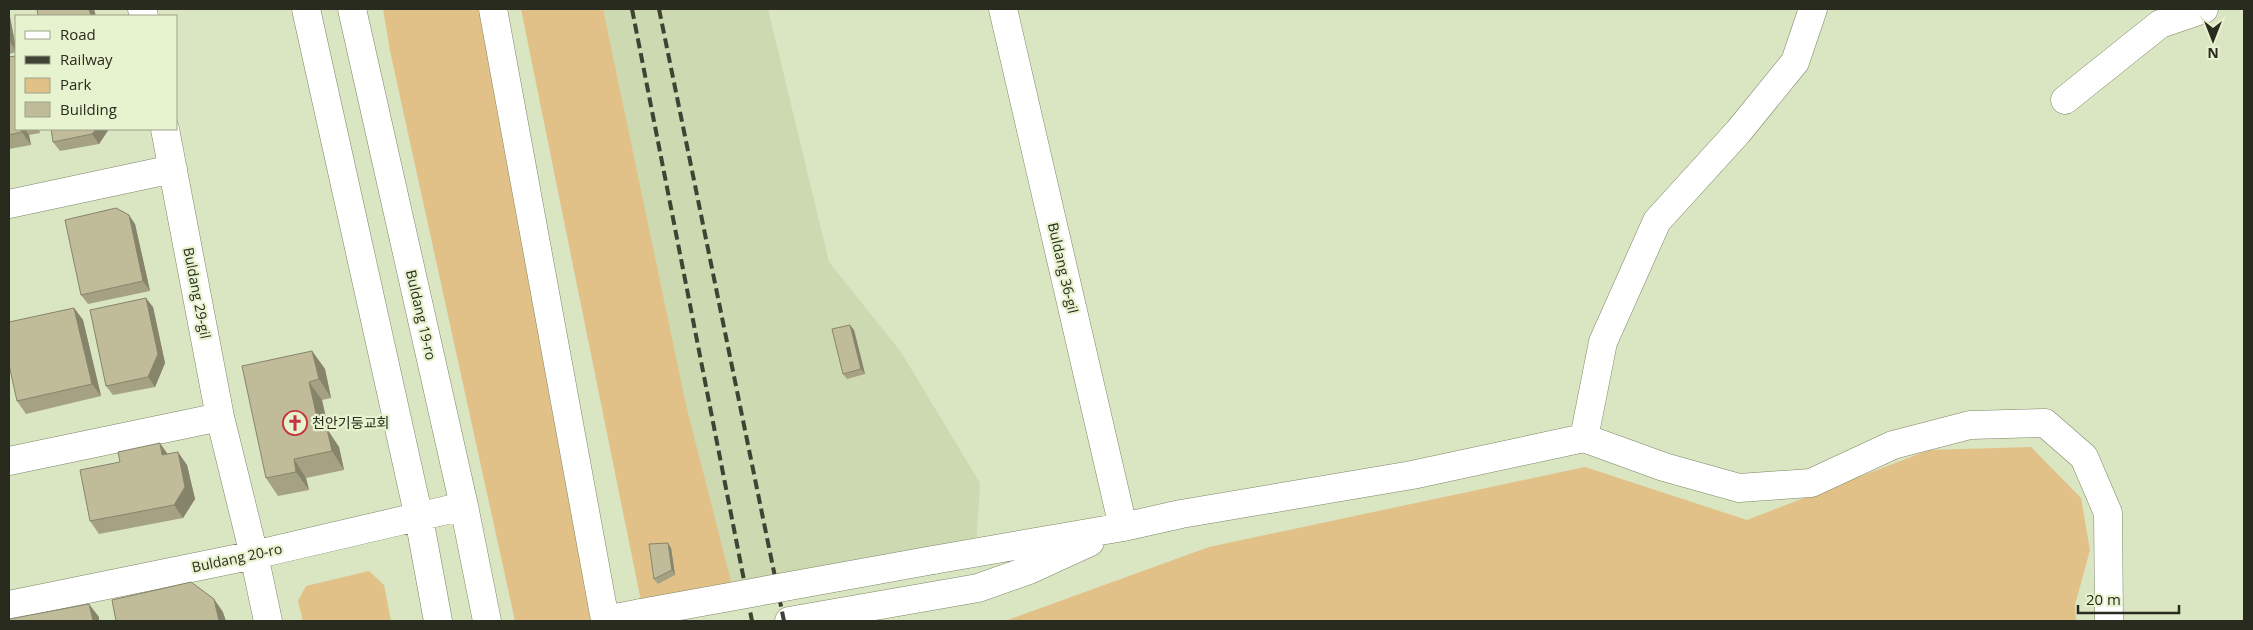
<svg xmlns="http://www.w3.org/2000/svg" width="2253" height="630" viewBox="0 0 2253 630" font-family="'Open Sans','Noto Sans KR',sans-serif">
<rect width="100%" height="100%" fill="#dae5c2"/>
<path fill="#cdd9b0" d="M 582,9 L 768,9 L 829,262 L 901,352 L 980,483 L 976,548 L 678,604 Z"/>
<path fill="#e2c188" d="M 383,9 L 487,9 L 609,621 L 515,621 L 390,51 Z
M 521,9 L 603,9 L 686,405 L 732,585 L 641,601 Z
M 2031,447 L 2081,498 L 2090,550 L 2075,605 L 2076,621 L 1005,621 L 1209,547 L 1585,467 L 1747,520 L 1929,450 Z
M 369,571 L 384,585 L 391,621 L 303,621 L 298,601 L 306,586 Z"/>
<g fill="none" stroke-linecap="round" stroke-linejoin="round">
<defs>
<path id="minor" d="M 142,9 L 144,16
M 306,9 L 419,518 L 438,621
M 352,9 L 464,506 L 487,621
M 493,9 L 605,620 L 641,613
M 1003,9 L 1123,527
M 2065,100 L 2160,24 L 2204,9
M 165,129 L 220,417 L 254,555 L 268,621
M 9,204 L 173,169
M 1584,438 L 1603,342 L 1657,221 L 1738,132 L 1795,62 L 1813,9
M 9,461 L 220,417
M 933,560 L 1123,527 L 1181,514 L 1412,475 L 1584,438 L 1664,467 L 1739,488 L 1811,483 L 1893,445 L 1970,425 L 2045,423 L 2084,457 L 2108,513 L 2109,621
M 9,605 L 254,555 L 464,506
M 789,621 L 978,588 L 1029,570 L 1090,542"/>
</defs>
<use href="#minor" stroke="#7c8666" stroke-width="29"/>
<use href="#minor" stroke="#fff" stroke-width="28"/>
<path stroke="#3f4333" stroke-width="4" stroke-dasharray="10 5" stroke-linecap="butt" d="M 632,9 L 752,621
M 659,9 L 784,621"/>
<defs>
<path id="minor-bridge" d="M 641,613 L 933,560"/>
</defs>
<use href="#minor-bridge" stroke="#7c8666" stroke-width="29" stroke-linecap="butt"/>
<use href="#minor-bridge" stroke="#fff" stroke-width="28"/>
</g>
<path fill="#a5a284" d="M 9,12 L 16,48 L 16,52 L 9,54 Z
M 9,57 L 16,129 L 39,129 L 40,133 L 29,135 L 31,145 L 9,149 Z
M 109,129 L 99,144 L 60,151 L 53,142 Z
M 135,224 L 150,291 L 88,304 L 81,295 Z
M 153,307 L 165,363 L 155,387 L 113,395 L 106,386 Z
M 74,308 L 83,320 L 101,396 L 26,414 L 17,401 Z
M 854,330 L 865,374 L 847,379 L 843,374 Z
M 312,351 L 325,369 L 331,398 L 322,400 L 329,432 L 339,447 L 344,470 L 306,478 L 309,490 L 278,496 L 266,478 Z
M 167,454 L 187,465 L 195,499 L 183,518 L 99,534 L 90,521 Z
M 671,548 L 675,575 L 658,584 L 654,579 Z"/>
<path fill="#86846b" d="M 89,9 L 94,9 L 96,16 L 91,16 Z
M 9,12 L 16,48 L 16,51 L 10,42 L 9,34 Z
M 21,129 L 24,129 L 29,135 L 31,145 L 22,132 Z
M 96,129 L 109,129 L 99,144 L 92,134 Z
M 129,215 L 135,224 L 150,291 L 143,281 Z
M 146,298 L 153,307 L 165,363 L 155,387 L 148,377 Z
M 74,308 L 83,320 L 101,396 L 92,384 Z
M 850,325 L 854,330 L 865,374 L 861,369 Z
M 312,351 L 325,369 L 331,398 L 319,379 Z
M 309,382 L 322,400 L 329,432 L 339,447 L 344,470 L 332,451 L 320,431 Z
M 160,443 L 169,456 L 162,455 Z
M 178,452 L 187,465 L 195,499 L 183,518 L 174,505 Z
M 294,459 L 306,478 L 309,490 L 296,472 Z
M 668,543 L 671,548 L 675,575 L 672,570 Z
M 214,599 L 223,612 L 226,621 L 219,621 Z
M 89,604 L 99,617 L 99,621 L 93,621 Z"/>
<path fill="#c0bc99" stroke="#86846b" d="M 37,9 L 89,9 L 91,16 L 38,16 Z
M 16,56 L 16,129 L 21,129 L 22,132 L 9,135 L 9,57 Z
M 51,129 L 96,129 L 92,134 L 53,142 Z
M 116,208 L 129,215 L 143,281 L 81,295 L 65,220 Z
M 146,298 L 158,354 L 148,377 L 106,386 L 90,310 Z
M 74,308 L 92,384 L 17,401 L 9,365 L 9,322 Z
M 850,325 L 861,369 L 843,374 L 832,329 Z
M 312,351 L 319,379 L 309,382 L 320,431 L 327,429 L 332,451 L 294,459 L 296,472 L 266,478 L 242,366 Z
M 160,443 L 162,455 L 178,452 L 185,487 L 174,505 L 90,521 L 80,470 L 120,462 L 118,452 Z
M 668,543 L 672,570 L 654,579 L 649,544 Z
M 191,582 L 214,599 L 219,621 L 116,621 L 112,600 Z
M 89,604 L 93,621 L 9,621 L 9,619 Z"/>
<defs>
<symbol id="church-ring" viewBox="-11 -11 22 22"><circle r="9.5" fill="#e7f2cf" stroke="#c4343f" stroke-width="1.5"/><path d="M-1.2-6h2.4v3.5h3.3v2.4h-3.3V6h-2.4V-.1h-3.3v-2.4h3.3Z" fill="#c4343f"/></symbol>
</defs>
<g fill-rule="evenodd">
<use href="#church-ring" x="281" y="409" width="28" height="28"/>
</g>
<g text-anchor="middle" stroke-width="4.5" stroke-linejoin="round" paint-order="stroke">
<g font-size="14" fill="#282b1e" stroke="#e7f2cf">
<text transform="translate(1063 268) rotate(77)" y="5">Buldang 36-gil</text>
<text transform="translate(197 293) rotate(79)" y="5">Buldang 29-gil</text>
<text transform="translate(421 315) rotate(77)" y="5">Buldang 19-ro</text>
<text transform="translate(237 558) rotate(-12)" y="5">Buldang 20-ro</text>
</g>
<g font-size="14" fill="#282b1e" stroke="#e7f2cf" text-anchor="start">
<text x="312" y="428">천안기둥교회</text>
</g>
</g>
<rect width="2253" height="630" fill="none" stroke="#282b1e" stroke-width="20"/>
<rect x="15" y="15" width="162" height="115" fill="#e7f2cf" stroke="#9ba288"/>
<rect x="25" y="31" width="25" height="8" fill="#ffffff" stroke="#9ba288"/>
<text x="60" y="40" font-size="15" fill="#282b1e">Road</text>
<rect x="25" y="56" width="25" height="8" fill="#3f4333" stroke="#9ba288"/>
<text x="60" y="65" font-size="15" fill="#282b1e">Railway</text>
<rect x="25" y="78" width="25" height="15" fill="#e2c188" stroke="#9ba288"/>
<text x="60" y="90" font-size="15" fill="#282b1e">Park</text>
<rect x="25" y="102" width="25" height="15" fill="#c0bc99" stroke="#9ba288"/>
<text x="60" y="115" font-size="15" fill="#282b1e">Building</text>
<g transform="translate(2213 40) rotate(180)" stroke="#e7f2cf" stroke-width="4" paint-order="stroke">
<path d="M0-4L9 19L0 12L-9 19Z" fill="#282b1e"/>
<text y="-8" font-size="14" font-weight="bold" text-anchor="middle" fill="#282b1e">N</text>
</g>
<path d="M2078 605v8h101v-8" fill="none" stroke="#282b1e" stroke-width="2.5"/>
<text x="2086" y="605" font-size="15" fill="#282b1e" stroke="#e7f2cf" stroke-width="4" paint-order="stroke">20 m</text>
</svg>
